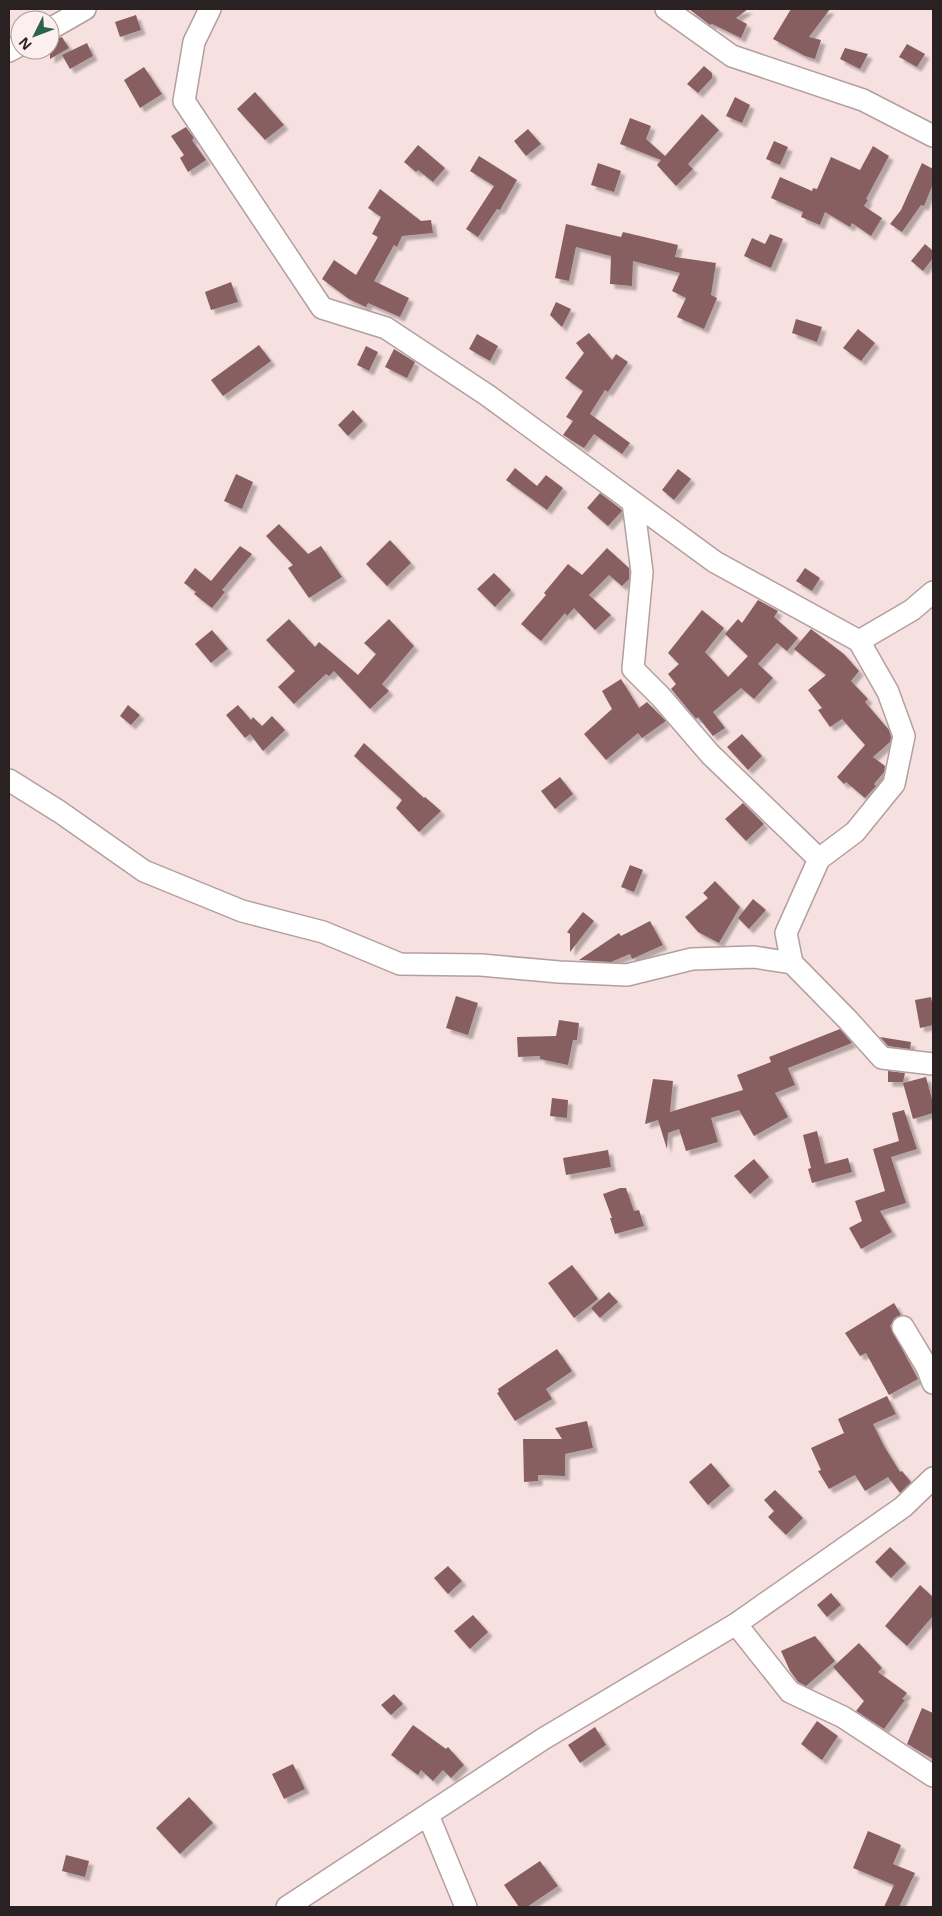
<svg xmlns="http://www.w3.org/2000/svg" width="942" height="1916" viewBox="0 0 942 1916" font-family="'Open Sans',sans-serif">
<defs>
<filter id="shadow"><feDropShadow dx="4.5" dy="4.5" stdDeviation="1" flood-color="#0004"/></filter>
</defs>
<rect width="100%" height="100%" fill="#f6e0e0"/>
<path fill="#885f61" filter="url(#shadow)" d="M 689,9 L 748,9 L 736,18 L 747,24 L 741,38 L 712,24 L 710,25 Z
M 791,9 L 830,9 L 809,37 L 821,40 L 815,59 L 805,56 L 773,39 Z
M 136,15 L 141,30 L 120,37 L 115,22 Z
M 62,37 L 69,48 L 50,59 L 50,41 Z
M 87,43 L 93,56 L 70,69 L 62,55 Z
M 907,44 L 925,54 L 917,67 L 899,57 Z
M 845,48 L 868,54 L 860,69 L 840,59 Z
M 704,66 L 712,73 L 712,78 L 698,93 L 687,84 Z
M 144,67 L 162,94 L 140,108 L 124,80 Z
M 255,92 L 284,125 L 265,140 L 237,109 Z
M 735,97 L 750,105 L 742,123 L 726,116 Z
M 702,114 L 719,130 L 688,164 L 693,169 L 676,186 L 657,165 L 661,160 L 620,144 L 630,118 L 651,126 L 646,139 L 665,156 Z
M 186,127 L 194,138 L 192,140 L 206,160 L 188,172 L 180,158 L 184,155 L 171,136 Z
M 528,129 L 541,144 L 526,156 L 514,141 Z
M 774,141 L 788,147 L 780,165 L 766,159 Z
M 418,145 L 445,168 L 433,182 L 418,170 L 416,172 L 404,162 Z
M 873,146 L 889,156 L 866,199 L 868,200 L 864,206 L 882,218 L 871,236 L 852,223 L 850,227 L 825,212 L 820,225 L 801,217 L 803,212 L 771,198 L 780,177 L 812,191 L 813,188 L 817,189 L 831,157 L 860,170 Z
M 479,156 L 517,180 L 500,210 L 497,209 L 478,237 L 466,229 L 494,186 L 470,171 Z
M 598,163 L 621,171 L 614,192 L 591,185 Z
M 922,163 L 933,169 L 933,184 L 924,206 L 921,205 L 902,232 L 890,224 L 901,210 Z
M 380,189 L 421,221 L 431,220 L 433,233 L 402,236 L 397,247 L 394,245 L 374,281 L 409,298 L 400,317 L 368,303 L 366,307 L 349,299 L 322,279 L 334,260 L 356,275 L 378,237 L 372,234 L 381,217 L 368,208 Z
M 566,224 L 621,237 L 623,232 L 678,245 L 675,257 L 716,263 L 711,295 L 717,298 L 704,329 L 677,317 L 686,298 L 672,291 L 680,273 L 633,261 L 632,286 L 610,284 L 611,256 L 576,247 L 569,281 L 555,278 Z
M 770,234 L 783,239 L 771,268 L 744,256 L 752,238 L 765,244 Z
M 925,244 L 933,251 L 933,258 L 923,271 L 911,261 Z
M 231,282 L 238,302 L 211,310 L 205,292 Z
M 556,302 L 571,309 L 562,327 L 550,315 Z
M 796,319 L 822,327 L 817,342 L 792,333 Z
M 858,329 L 875,343 L 861,361 L 843,348 Z
M 589,333 L 612,360 L 616,354 L 628,362 L 608,392 L 605,390 L 590,414 L 630,443 L 622,454 L 594,434 L 584,448 L 563,435 L 573,421 L 566,417 L 583,391 L 565,378 L 584,353 L 576,343 Z
M 477,334 L 498,346 L 490,361 L 469,349 Z
M 259,345 L 271,361 L 223,396 L 211,380 Z
M 366,346 L 378,352 L 369,371 L 357,365 Z
M 394,349 L 415,362 L 407,378 L 385,367 Z
M 353,410 L 363,421 L 348,436 L 338,425 Z
M 515,468 L 537,486 L 546,475 L 563,488 L 547,510 L 506,480 Z
M 678,469 L 691,479 L 674,500 L 662,490 Z
M 236,474 L 253,482 L 242,509 L 224,501 Z
M 600,493 L 621,509 L 622,511 L 608,526 L 587,508 Z
M 279,524 L 308,554 L 321,546 L 342,577 L 309,598 L 288,568 L 293,565 L 266,536 Z
M 390,540 L 411,563 L 387,586 L 366,564 Z
M 240,546 L 252,554 L 222,590 L 225,592 L 212,608 L 194,594 L 196,592 L 184,583 L 195,568 L 211,581 Z
M 607,548 L 629,568 L 629,579 L 622,586 L 609,575 L 589,595 L 611,615 L 595,630 L 574,608 L 567,616 L 565,613 L 541,641 L 521,624 L 546,595 L 544,593 L 568,564 L 582,575 Z
M 805,568 L 820,578 L 812,591 L 796,581 Z
M 494,573 L 511,590 L 495,607 L 477,589 Z
M 758,600 L 778,611 L 774,617 L 798,638 L 787,651 L 777,643 L 758,664 L 773,678 L 754,699 L 741,688 L 713,712 L 725,728 L 713,736 L 698,717 L 696,719 L 671,689 L 676,684 L 668,674 L 679,664 L 668,653 L 702,610 L 724,628 L 705,652 L 728,677 L 748,656 L 725,634 L 738,619 L 742,623 Z
M 289,619 L 315,647 L 319,642 L 358,675 L 376,654 L 364,643 L 389,619 L 414,646 L 382,684 L 389,691 L 370,709 L 334,671 L 329,676 L 326,674 L 294,704 L 278,687 L 295,671 L 266,640 Z
M 811,629 L 844,654 L 859,671 L 851,681 L 868,699 L 865,702 L 889,730 L 891,737 L 890,742 L 873,757 L 885,766 L 884,772 L 874,784 L 876,786 L 865,798 L 846,782 L 844,784 L 837,777 L 865,745 L 842,719 L 830,727 L 818,710 L 822,708 L 808,690 L 826,675 L 794,649 Z
M 212,630 L 228,649 L 211,663 L 195,644 Z
M 621,679 L 639,708 L 647,702 L 666,721 L 642,738 L 638,733 L 606,760 L 584,734 L 612,709 L 602,691 Z
M 128,705 L 140,715 L 131,725 L 120,716 Z
M 238,705 L 251,720 L 253,717 L 262,726 L 272,716 L 285,730 L 263,751 L 250,734 L 245,738 L 226,715 Z
M 742,734 L 762,756 L 748,770 L 727,747 Z
M 364,743 L 424,798 L 425,797 L 441,811 L 419,832 L 396,808 L 402,800 L 354,756 Z
M 560,777 L 573,794 L 555,809 L 541,791 Z
M 743,803 L 764,824 L 746,841 L 725,819 Z
M 630,865 L 643,870 L 634,892 L 621,887 Z
M 715,881 L 740,907 L 719,943 L 698,932 L 685,917 L 708,898 L 703,893 Z
M 753,899 L 766,910 L 749,929 L 738,918 Z
M 583,912 L 594,921 L 570,952 L 570,934 L 567,932 Z
M 650,921 L 663,945 L 632,959 L 630,954 L 611,962 L 579,960 L 619,933 L 621,936 Z
M 456,996 L 478,1003 L 468,1035 L 446,1028 Z
M 931,997 L 933,1007 L 933,1025 L 920,1028 L 915,1000 Z
M 559,1020 L 579,1023 L 577,1040 L 573,1040 L 568,1065 L 540,1059 L 540,1056 L 518,1057 L 517,1037 L 556,1036 Z
M 840,1029 L 852,1043 L 788,1068 L 795,1085 L 775,1093 L 788,1117 L 754,1136 L 739,1110 L 711,1118 L 718,1142 L 686,1151 L 679,1129 L 668,1133 L 667,1149 L 658,1120 L 645,1124 L 653,1079 L 673,1081 L 670,1112 L 743,1090 L 737,1075 L 771,1062 L 769,1057 Z
M 880,1037 L 911,1042 L 910,1049 L 888,1046 Z
M 888,1071 L 905,1073 L 903,1082 L 888,1082 Z
M 926,1077 L 933,1103 L 933,1113 L 913,1119 L 903,1083 Z
M 552,1098 L 568,1100 L 567,1118 L 550,1116 Z
M 904,1110 L 917,1149 L 891,1157 L 906,1203 L 880,1211 L 892,1232 L 861,1249 L 849,1228 L 862,1221 L 855,1201 L 885,1191 L 873,1149 L 899,1141 L 892,1113 Z
M 817,1131 L 825,1164 L 848,1158 L 852,1172 L 812,1183 L 808,1169 L 811,1168 L 803,1135 Z
M 608,1150 L 611,1167 L 566,1175 L 563,1158 Z
M 754,1159 L 769,1177 L 750,1194 L 734,1176 Z
M 620,1188 L 626,1188 L 634,1211 L 639,1210 L 644,1226 L 615,1234 L 610,1218 L 612,1218 L 603,1194 Z
M 572,1265 L 598,1299 L 574,1318 L 548,1283 Z
M 609,1292 L 618,1302 L 600,1318 L 591,1308 Z
M 894,1303 L 901,1315 L 896,1317 L 890,1326 L 918,1379 L 889,1395 L 866,1353 L 860,1356 L 845,1333 Z
M 557,1349 L 572,1371 L 546,1389 L 552,1399 L 515,1421 L 497,1393 L 499,1392 L 498,1389 Z
M 887,1396 L 896,1414 L 873,1424 L 884,1446 L 900,1472 L 902,1471 L 911,1482 L 900,1493 L 888,1477 L 865,1491 L 855,1475 L 829,1489 L 818,1471 L 821,1470 L 811,1448 L 844,1433 L 838,1419 Z
M 587,1421 L 593,1448 L 565,1454 L 565,1476 L 538,1475 L 538,1481 L 524,1482 L 523,1439 L 562,1439 L 555,1428 Z
M 711,1463 L 730,1486 L 708,1505 L 689,1482 Z
M 775,1490 L 803,1518 L 786,1535 L 768,1517 L 774,1511 L 764,1500 Z
M 890,1547 L 906,1563 L 891,1578 L 875,1562 Z
M 448,1566 L 462,1581 L 448,1594 L 434,1578 Z
M 920,1585 L 933,1597 L 933,1616 L 907,1646 L 885,1626 Z
M 831,1593 L 841,1605 L 827,1617 L 817,1605 Z
M 473,1615 L 488,1632 L 470,1649 L 454,1631 Z
M 815,1636 L 835,1661 L 806,1686 L 798,1682 L 790,1671 L 781,1651 Z
M 859,1643 L 882,1668 L 878,1672 L 907,1693 L 902,1699 L 905,1700 L 884,1729 L 856,1711 L 864,1701 L 833,1667 Z
M 394,1694 L 403,1704 L 391,1715 L 381,1705 Z
M 922,1708 L 933,1713 L 933,1759 L 907,1744 Z
M 817,1721 L 838,1736 L 822,1760 L 801,1744 Z
M 413,1725 L 446,1749 L 448,1747 L 464,1765 L 451,1778 L 443,1770 L 433,1781 L 421,1770 L 418,1775 L 391,1755 Z
M 595,1727 L 606,1745 L 580,1763 L 568,1745 Z
M 293,1764 L 305,1789 L 284,1799 L 272,1774 Z
M 189,1797 L 213,1823 L 180,1854 L 156,1828 Z
M 868,1831 L 901,1845 L 893,1864 L 915,1873 L 899,1907 L 884,1907 L 894,1885 L 853,1868 Z
M 66,1855 L 89,1861 L 85,1877 L 62,1871 Z
M 540,1861 L 558,1886 L 527,1907 L 519,1907 L 504,1885 Z"/>
<g fill="none" stroke-linecap="round" stroke-linejoin="round">
<defs>
<path id="minor" d="M 210,9 L 194,42 L 184,101 L 322,308 L 386,328 L 487,395 L 715,562 L 859,641 L 888,692 L 904,736 L 894,784 L 855,832 L 819,859 L 786,933 L 792,963 L 848,1020 L 882,1058 L 933,1064
M 666,9 L 732,56 L 863,100 L 933,136
M 50,29 L 85,9
M 9,51 L 20,45
M 633,502 L 642,572 L 633,669 L 661,697 L 710,754 L 819,859
M 859,641 L 912,610 L 933,592
M 9,780 L 60,812 L 144,871 L 242,911 L 323,932 L 400,964 L 481,965 L 559,972 L 627,975 L 692,959 L 754,957 L 792,963
M 903,1327 L 927,1367 L 933,1383
M 736,1624 L 790,1692 L 843,1717 L 933,1776
M 428,1815 L 466,1907
M 287,1907 L 543,1739 L 736,1624 L 903,1507 L 933,1478"/>
</defs>
<use href="#minor" stroke="#b49fa0" stroke-width="24"/>
<use href="#minor" stroke="#fff" stroke-width="21"/>
</g>
<rect width="942" height="1916" fill="none" stroke="#2a2222" stroke-width="20"/>
<g transform="translate(35 35) rotate(228)"><circle r="24" fill="#fdeff0" stroke="#a99d9e"/>
<path d="M0-4L9 19L0 12L-9 19Z" fill="#2a634b"/>
<text y="-8" font-size="14" font-weight="bold" text-anchor="middle" fill="#2a2222">N</text>
</g>
</svg>
